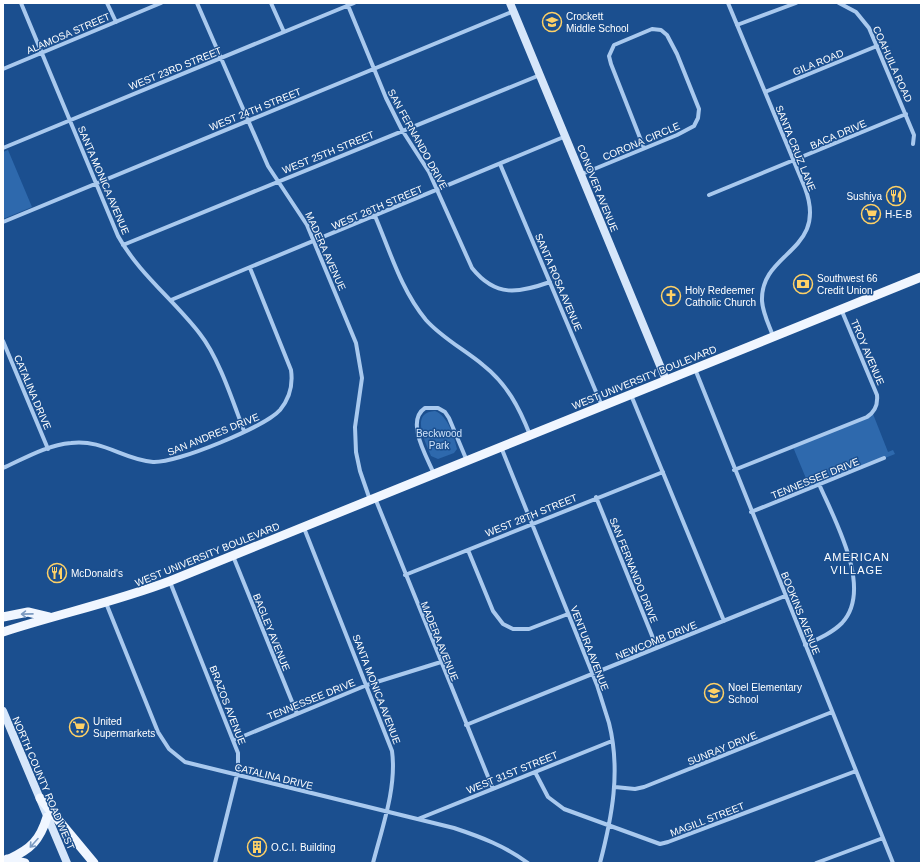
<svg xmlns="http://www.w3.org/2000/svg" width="924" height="866" viewBox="0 0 924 866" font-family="Helvetica,sans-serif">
<rect width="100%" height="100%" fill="#1b4f8f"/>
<path fill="#2e69ad" d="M 8,150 L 32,207 L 3,219 L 3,152 Z
M 435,411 C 448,416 454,436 457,449 L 454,453 L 438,459 L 431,456 C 426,443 409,412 435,411 Z
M 873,414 L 888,452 L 893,450 L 895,454 L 810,488 L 793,447 Z"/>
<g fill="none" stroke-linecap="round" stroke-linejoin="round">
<path stroke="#a9c9ee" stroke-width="4" d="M 21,3 L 118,236 C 139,274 174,300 200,334 C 219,358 233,402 244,431
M 107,3 L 116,22
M 197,3 L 268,166 L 307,225 L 356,343 L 362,378 L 355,427 L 356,452 L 360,471 L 370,500
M 271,3 L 284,32
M 347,3 L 386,98 L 402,130 L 429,172 L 472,268 C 496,298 519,293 550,282
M 728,3 L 805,188 C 829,252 760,251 762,301 C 763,314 769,325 773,336
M 839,3 L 856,12 L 869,28 L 914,135 L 913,144
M 737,25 L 796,3
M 3,69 L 161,3
M 765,92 L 877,46
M 3,148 L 354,3
M 500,164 L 602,406
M 582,174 L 677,135 L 694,126 L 698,118 L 699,109 L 677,54 L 667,35 L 661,30 L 652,29 L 614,45 L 609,56 L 611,64 L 644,148
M 709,195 L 906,114
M 375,216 C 390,251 401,290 426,320 C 442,338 465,350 483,365 C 507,384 519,407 530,435
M 3,222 L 514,11
M 123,245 L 540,75
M 171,300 L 566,136
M 3,341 L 48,449
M 695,369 L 893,863
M 631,395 L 724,621
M 501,447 L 597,685 C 601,698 605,710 609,723 C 621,771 612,817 600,863
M 3,468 C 25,458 47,445 71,443 C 103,439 124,460 153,462 C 177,463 265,427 280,410 C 290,398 293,384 291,370 L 250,268
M 734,470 L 867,417 C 875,412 878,405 877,395 L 841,309
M 434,474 C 427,457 405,421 425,408 L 438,408 L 445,412 L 449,418 L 467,461
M 596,497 L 657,648
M 375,498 L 493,789
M 751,512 L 884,458
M 304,528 L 392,751 C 397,787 382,828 373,863
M 468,550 L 493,611 L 503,624 L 513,629 L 529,629 L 568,614
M 233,556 L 297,714
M 405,575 L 663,472
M 170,582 L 238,753 L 238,771 L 215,863
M 106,603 L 158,732 L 169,749 L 185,762 L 454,828 C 481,837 505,846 528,863
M 805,645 C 818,639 832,633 842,623 C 874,589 834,519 819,484
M 466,725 L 785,596
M 234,740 L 367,685 L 441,662
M 535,772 L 548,797 L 564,809 L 660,844 L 668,842 L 856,771
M 615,787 L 635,789 L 644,787 L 832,712
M 418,819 L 612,741
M 816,863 L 883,838"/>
<path stroke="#d6e6fa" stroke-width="8" d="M 510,3 L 666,380
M 3,711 L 67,863"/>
<path stroke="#f0f6ff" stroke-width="9" d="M 3,617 L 28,612 L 49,617
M 3,632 C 58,614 115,602 170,581 L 921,277
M 40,798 L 94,863
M 7,859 L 25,863
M 9,859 C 31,849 40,840 47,817"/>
</g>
<defs><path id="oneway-shaft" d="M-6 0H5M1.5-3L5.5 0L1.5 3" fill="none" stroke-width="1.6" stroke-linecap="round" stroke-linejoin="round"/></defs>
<g stroke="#7b9ac1">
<use href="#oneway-shaft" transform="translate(27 614) rotate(179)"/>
<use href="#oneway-shaft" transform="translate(34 843) rotate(132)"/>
</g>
<defs>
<symbol id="school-ring" viewBox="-11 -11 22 22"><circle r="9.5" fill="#1b4f8f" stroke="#ffd166" stroke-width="1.5"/><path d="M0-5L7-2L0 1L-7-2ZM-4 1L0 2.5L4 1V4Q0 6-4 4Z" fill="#ffd166"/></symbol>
<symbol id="restaurant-ring" viewBox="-11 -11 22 22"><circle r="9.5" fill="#1b4f8f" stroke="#ffd166" stroke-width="1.5"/><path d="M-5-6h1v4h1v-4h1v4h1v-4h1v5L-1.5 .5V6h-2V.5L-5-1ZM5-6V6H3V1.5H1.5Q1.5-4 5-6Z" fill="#ffd166"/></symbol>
<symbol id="supermarket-ring" viewBox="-11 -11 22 22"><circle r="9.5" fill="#1b4f8f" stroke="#ffd166" stroke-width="1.5"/><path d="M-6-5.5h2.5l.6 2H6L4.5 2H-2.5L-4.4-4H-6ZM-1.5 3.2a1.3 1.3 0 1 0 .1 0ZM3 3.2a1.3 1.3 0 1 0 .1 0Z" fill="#ffd166"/></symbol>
<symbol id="bank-ring" viewBox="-11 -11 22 22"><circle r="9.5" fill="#1b4f8f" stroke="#ffd166" stroke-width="1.5"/><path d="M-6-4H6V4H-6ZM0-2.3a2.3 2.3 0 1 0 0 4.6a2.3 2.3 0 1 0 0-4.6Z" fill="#ffd166"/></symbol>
<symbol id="church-ring" viewBox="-11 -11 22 22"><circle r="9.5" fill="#1b4f8f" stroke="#ffd166" stroke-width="1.5"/><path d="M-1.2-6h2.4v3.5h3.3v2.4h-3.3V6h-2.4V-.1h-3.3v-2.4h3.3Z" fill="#ffd166"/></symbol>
<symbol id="building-ring" viewBox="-11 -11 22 22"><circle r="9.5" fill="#1b4f8f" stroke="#ffd166" stroke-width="1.5"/><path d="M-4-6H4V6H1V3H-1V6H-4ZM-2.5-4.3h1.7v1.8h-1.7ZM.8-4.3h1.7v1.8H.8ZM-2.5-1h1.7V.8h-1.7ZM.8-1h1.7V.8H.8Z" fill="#ffd166"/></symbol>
</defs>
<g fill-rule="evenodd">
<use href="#school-ring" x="541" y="11" width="22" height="22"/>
<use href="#restaurant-ring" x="885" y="185" width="22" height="22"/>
<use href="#supermarket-ring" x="860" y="203" width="22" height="22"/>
<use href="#bank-ring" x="792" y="273" width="22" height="22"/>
<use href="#church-ring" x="660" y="285" width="22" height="22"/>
<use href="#restaurant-ring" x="46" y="562" width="22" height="22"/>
<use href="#school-ring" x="703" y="682" width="22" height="22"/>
<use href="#supermarket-ring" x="68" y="716" width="22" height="22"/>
<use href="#building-ring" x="246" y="836" width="22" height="22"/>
</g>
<g text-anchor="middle" stroke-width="3" stroke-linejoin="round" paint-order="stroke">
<g font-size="10" fill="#fff" stroke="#1b4f8f" text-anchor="start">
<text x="566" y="20">Crockett<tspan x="566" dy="12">Middle School</tspan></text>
<text x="882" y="200" text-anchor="end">Sushiya</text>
<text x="885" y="218">H-E-B</text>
<text x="817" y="282">Southwest 66<tspan x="817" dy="12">Credit Union</tspan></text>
<text x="685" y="294">Holy Redeemer<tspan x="685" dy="12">Catholic Church</tspan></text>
<text x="71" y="577">McDonald's</text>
<text x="728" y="691">Noel Elementary<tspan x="728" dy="12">School</tspan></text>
<text x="93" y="725">United<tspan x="93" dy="12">Supermarkets</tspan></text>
<text x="271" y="851">O.C.I. Building</text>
</g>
<g font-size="10" fill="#fff" stroke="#1b4f8f">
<text transform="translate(68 33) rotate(-23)" y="4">ALAMOSA STREET</text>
<text transform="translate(818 62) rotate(-22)" y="4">GILA ROAD</text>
<text transform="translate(893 64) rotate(66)" y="4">COAHUILA ROAD</text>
<text transform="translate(175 68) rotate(-22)" y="4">WEST 23RD STREET</text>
<text transform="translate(255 109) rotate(-22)" y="4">WEST 24TH STREET</text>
<text transform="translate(838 134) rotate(-23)" y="4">BACA DRIVE</text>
<text transform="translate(418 139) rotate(61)" y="4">SAN FERNANDO DRIVE</text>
<text transform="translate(641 141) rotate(-23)" y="4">CORONA CIRCLE</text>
<text transform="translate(796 148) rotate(68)" y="4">SANTA CRUZ LANE</text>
<text transform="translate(328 152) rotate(-22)" y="4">WEST 25TH STREET</text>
<text transform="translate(104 180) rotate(67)" y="4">SANTA MONICA AVENUE</text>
<text transform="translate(598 188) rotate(68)" y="4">CONOVER AVENUE</text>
<text transform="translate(377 207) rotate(-23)" y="4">WEST 26TH STREET</text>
<text transform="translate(326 251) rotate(66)" y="4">MADERA AVENUE</text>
<text transform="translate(559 282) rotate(67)" y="4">SANTA ROSA AVENUE</text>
<text transform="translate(868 352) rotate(67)" y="4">TROY AVENUE</text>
<text transform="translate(644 377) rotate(-22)" y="4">WEST UNIVERSITY BOULEVARD</text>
<text transform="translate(33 392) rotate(67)" y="4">CATALINA DRIVE</text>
<text transform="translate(213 434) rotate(-22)" y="4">SAN ANDRES DRIVE</text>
<text transform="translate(815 478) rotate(-22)" y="4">TENNESSEE DRIVE</text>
<text transform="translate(531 515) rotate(-22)" y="4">WEST 28TH STREET</text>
<text transform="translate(207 554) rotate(-22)" y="4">WEST UNIVERSITY BOULEVARD</text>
<text transform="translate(634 570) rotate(68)" y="4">SAN FERNANDO DRIVE</text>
<text transform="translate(801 613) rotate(68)" y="4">BOOKINS AVENUE</text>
<text transform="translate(272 632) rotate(68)" y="4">BAGLEY AVENUE</text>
<text transform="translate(656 640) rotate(-22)" y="4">NEWCOMB DRIVE</text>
<text transform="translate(440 641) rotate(68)" y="4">MADERA AVENUE</text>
<text transform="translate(590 648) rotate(69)" y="4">VENTURA AVENUE</text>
<text transform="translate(377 689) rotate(69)" y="4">SANTA MONICA AVENUE</text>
<text transform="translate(311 699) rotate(-22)" y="4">TENNESSEE DRIVE</text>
<text transform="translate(228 705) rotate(69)" y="4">BRAZOS AVENUE</text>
<text transform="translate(722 748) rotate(-22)" y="4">SUNRAY DRIVE</text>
<text transform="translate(512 772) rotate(-22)" y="4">WEST 31ST STREET</text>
<text transform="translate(274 776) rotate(14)" y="4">CATALINA DRIVE</text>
<text transform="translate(44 783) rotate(67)" y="4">NORTH COUNTY ROAD WEST</text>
<text transform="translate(707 819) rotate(-21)" y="4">MAGILL STREET</text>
</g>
<g font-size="10" fill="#cfe3fa" stroke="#1b4f8f">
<text x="439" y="437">Beckwood<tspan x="439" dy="12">Park</tspan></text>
</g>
<g font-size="11" letter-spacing="1" fill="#fff" stroke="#1b4f8f">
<text x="857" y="561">AMERICAN<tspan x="857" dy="13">VILLAGE</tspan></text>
</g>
</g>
<rect width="924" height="866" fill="none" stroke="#ffffff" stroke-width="8"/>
</svg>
